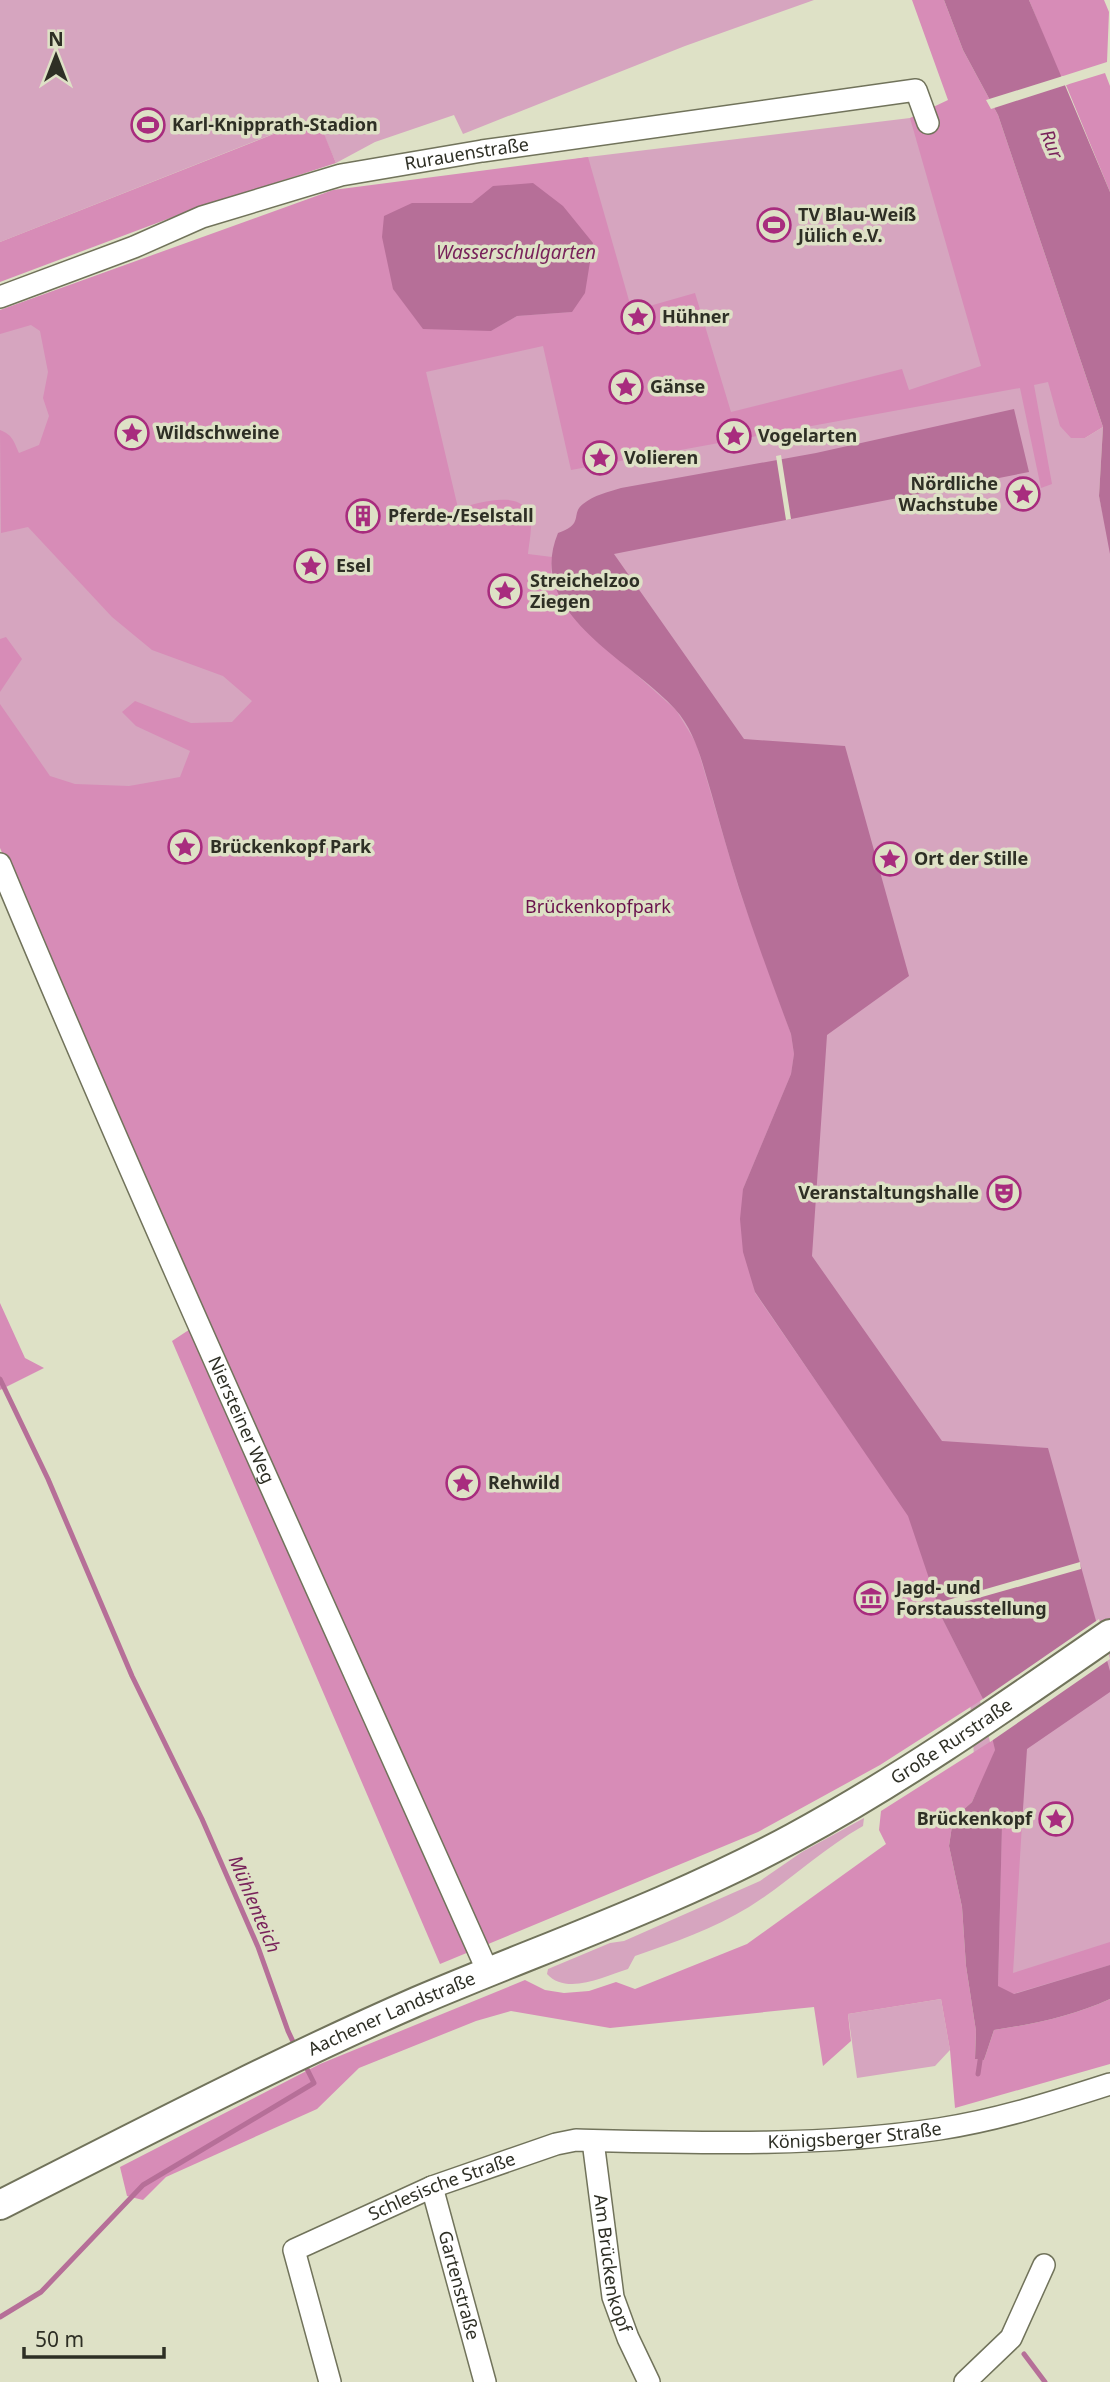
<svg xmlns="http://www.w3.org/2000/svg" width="1110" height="2382" viewBox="0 0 1110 2382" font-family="'Noto Sans',sans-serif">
<rect width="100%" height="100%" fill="#dee1c6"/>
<path fill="#d6a5bf" d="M 0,0 L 814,0 L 685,46 L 463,134 L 454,115 L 375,142 L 336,163 L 316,117 L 0,242 Z
M 910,118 L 970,124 L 1085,438 L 1103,427 L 1099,496 L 1110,546 L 1110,1967 L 992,2007 L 969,1686 L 0,826 L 0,317 L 357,195 L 588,157 Z
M 864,1818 L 863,1826 C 822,1849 789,1882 749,1907 C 713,1929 675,1942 635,1956 L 628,1969 C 605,1976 567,1996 547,1974 L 548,1969 L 610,1943 L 624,1941 L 760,1881 L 802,1852 Z
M 941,1999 L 950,2050 L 935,2066 L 857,2078 L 848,2014 Z"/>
<path fill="#d78cb7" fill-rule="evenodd" d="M 912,0 L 944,0 L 963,50 L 998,115 L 1103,427 L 1085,438 L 1071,438 L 1060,426 L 1048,382 L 1034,385 L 1052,484 L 1041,488 L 1020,388 L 571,470 L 543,346 L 426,372 L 458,508 C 477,504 520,488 530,515 C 533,525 529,543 528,554 L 552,557 L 551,572 L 578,623 L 676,710 L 696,743 L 739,889 L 791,1034 L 794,1054 L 791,1074 L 743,1189 L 755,1293 L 909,1516 L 943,1620 L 983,1699 L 880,1765 L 758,1832 L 440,1964 L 172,1341 L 204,1320 L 0,848 L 0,704 L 50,776 L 75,784 L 129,786 L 180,777 L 190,751 L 136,726 L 122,712 L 135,701 L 191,723 L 232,722 L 252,701 L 223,676 L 152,650 L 112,617 L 28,527 L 1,533 L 0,430 C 13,435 14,442 19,453 L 39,445 L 49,416 L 43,398 L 48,372 L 40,331 L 31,325 L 0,334 L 0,310 L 333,190 L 588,157 L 632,311 L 695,293 L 731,412 L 902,369 L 909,390 L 981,366 L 910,118 L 948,100 ZM 412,203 L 472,203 L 572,312 L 517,316 L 491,331 Z
M 1029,0 L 1104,0 L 1109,12 L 1107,62 L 1060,77 Z
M 1105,73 L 1110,86 L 1110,192 L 1066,85 Z
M 317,117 L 336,163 L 189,211 L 0,282 L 0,242 Z
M 6,637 L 22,659 L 0,692 L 0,639 Z
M 0,1303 L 25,1358 L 44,1368 L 0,1390 Z
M 993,1740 L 995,1750 L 990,1764 L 972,1802 L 953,1819 L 949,1846 L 962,1907 L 966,1966 L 976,2031 L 975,2059 L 984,2060 L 994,2030 C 1034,2024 1073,2016 1110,1999 L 1110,2064 L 955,2108 L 950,2050 L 941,1999 L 848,2014 L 851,2041 L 823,2066 L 814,2007 L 610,2028 L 511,2011 L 476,2021 L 359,2068 L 317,2109 L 166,2177 L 143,2200 L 127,2196 L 120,2167 L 320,2064 L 525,1980 L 545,1990 L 564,1993 L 589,1991 L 616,1982 L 635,1989 L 747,1944 L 886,1844 L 879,1830 L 881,1811 Z
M 1009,1817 L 1022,1824 L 1013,1973 L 1110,1942 L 1110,1965 L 1013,1994 L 998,1987 L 1002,1825 Z"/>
<path fill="#b66f98" d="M 944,0 L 1029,0 L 1110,192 L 1110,554 L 1099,496 L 1103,427 L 998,115 L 963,50 Z
M 533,183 L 563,206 L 593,243 L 585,293 L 572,312 L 517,316 L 491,331 L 423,329 L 393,289 L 382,237 L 384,216 L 412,203 L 472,203 L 493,186 Z
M 1014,409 L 1029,472 L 614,554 L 744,739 L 845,746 L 909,976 L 827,1035 L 812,1256 L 942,1441 L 1048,1448 L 1110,1671 L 1110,1692 L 1027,1749 L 1022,1824 L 1009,1817 L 1002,1825 L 998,1986 L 1014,1994 L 1110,1965 L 1110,1999 C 1073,2016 1034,2024 994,2030 L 984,2060 L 975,2059 L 976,2031 L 966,1966 L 962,1907 L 949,1846 L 953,1819 L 972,1802 L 995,1750 L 983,1699 L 943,1620 L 908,1516 L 755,1292 L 743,1252 L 740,1219 L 743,1189 L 791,1074 L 794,1054 L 791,1034 C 773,986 755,937 739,888 C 729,856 720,824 711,792 C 702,763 696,732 675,709 C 632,660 524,614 558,533 C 585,524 570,514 583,504 C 594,495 608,492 621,488 L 816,453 Z"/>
<path fill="#dee1c6" d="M 1063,76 L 1069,84 L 991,109 L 986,100 Z
M 781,455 L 791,519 L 786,520 L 776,456 Z
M 1080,1562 L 1081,1569 L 936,1610 L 934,1604 Z
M 1099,1619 L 1110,1659 L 990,1742 L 980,1701 Z"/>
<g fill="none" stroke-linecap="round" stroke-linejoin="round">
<path stroke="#b66f98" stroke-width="5" d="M 0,1379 L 48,1479 L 132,1676 L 202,1819 L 258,1947 L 288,2031 L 296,2048
M 978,2074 L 981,2054
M 0,2317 L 41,2292 L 143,2185 L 314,2083 L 304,2063
M 1024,2354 L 1045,2382"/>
<defs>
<g id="street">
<path id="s1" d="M 0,297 L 134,247 L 202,217 L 341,175 L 482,151 L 916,90 L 928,123"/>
<path id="s2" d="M 0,864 C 155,1236 324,1603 488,1972"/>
<path id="s3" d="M 593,2141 L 613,2297 L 628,2338 L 649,2382"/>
<path id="s4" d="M 432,2187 L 485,2382"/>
<path id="s5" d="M 330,2382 L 294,2250 L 432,2187 L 556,2144 L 576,2140 C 698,2143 819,2147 939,2129 C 998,2120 1054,2102 1110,2084"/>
<path d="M 965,2382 L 1011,2338 L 1044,2265"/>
</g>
<g id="secondary">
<path id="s6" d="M 0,2205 C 138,2135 276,2063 418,2001 C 543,1948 673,1903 793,1838 C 904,1778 1006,1706 1110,1634"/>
</g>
</defs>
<use href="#street" stroke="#71735b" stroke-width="24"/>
<use href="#secondary" stroke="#71735b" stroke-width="32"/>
<use href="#street" stroke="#fff" stroke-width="21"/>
<use href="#secondary" stroke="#fff" stroke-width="28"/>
</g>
<defs>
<symbol id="stadium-ring" viewBox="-11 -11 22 22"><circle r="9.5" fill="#dee1c6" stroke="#a82c7e" stroke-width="1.5"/><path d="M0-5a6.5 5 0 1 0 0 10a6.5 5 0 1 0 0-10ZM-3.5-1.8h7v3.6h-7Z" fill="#a82c7e"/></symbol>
<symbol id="sight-ring" viewBox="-11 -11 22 22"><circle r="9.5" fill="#dee1c6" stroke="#a82c7e" stroke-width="1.5"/><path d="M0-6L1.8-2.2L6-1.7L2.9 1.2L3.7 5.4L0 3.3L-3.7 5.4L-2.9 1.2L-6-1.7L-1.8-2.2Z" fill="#a82c7e"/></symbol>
<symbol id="building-ring" viewBox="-11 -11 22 22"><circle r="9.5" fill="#dee1c6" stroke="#a82c7e" stroke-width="1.5"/><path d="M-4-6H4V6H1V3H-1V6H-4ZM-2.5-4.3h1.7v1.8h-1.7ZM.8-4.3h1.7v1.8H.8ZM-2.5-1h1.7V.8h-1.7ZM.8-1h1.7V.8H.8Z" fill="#a82c7e"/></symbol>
<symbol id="theatre-ring" viewBox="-11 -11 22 22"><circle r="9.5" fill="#dee1c6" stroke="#a82c7e" stroke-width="1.5"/><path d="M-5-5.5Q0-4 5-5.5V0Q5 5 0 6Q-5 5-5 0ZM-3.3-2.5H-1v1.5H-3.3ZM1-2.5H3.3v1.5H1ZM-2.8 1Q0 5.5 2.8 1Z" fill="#a82c7e"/></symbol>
<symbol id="museum-ring" viewBox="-11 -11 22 22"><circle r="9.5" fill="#dee1c6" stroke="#a82c7e" stroke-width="1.5"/><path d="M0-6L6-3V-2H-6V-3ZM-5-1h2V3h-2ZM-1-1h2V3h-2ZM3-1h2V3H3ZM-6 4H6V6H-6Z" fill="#a82c7e"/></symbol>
</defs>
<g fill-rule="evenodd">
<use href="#stadium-ring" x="129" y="106" width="38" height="38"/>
<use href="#stadium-ring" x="755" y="206" width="38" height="38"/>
<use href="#sight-ring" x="619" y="298" width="38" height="38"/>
<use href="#sight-ring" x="607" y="368" width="38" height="38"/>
<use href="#sight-ring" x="113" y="414" width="38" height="38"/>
<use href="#sight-ring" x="715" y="417" width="38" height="38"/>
<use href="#sight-ring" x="581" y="439" width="38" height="38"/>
<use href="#sight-ring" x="1004" y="475" width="38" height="38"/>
<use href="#building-ring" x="344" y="497" width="38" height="38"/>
<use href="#sight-ring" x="292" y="547" width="38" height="38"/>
<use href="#sight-ring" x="486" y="572" width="38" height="38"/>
<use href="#sight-ring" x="166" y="828" width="38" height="38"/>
<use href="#sight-ring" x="871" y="840" width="38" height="38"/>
<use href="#theatre-ring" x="985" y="1174" width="38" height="38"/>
<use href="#sight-ring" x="444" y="1464" width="38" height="38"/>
<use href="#museum-ring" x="852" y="1579" width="38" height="38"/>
<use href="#sight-ring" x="1037" y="1800" width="38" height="38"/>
</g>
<g text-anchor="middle" stroke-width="7" stroke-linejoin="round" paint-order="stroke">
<g font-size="18" font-weight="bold" fill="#2e2f25" stroke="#dee1c6" text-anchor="start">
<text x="172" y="131">Karl-Knipprath-Stadion</text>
<text x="798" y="221">TV Blau-Weiß<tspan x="798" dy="21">Jülich e.V.</tspan></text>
<text x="662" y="323">Hühner</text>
<text x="650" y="393">Gänse</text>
<text x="156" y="439">Wildschweine</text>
<text x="758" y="442">Vogelarten</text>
<text x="624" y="464">Volieren</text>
<text x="998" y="490" text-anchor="end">Nördliche<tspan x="998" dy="21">Wachstube</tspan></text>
<text x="388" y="522">Pferde-/Eselstall</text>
<text x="336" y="572">Esel</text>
<text x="530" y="587">Streichelzoo<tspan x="530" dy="21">Ziegen</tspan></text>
<text x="210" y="853">Brückenkopf Park</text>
<text x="914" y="865">Ort der Stille</text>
<text x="979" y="1199" text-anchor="end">Veranstaltungshalle</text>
<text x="488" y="1489">Rehwild</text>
<text x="896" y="1594">Jagd- und<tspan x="896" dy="21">Forstausstellung</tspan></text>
<text x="1032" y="1825" text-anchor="end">Brückenkopf</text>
</g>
<g font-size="18" fill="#2e2f25" stroke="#dee1c6">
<text dy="6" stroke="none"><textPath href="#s1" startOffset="490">Rurauenstraße</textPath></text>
<text dy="6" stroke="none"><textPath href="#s2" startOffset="606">Niersteiner Weg</textPath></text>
<text dy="6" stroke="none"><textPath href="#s6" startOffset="1060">Große Rurstraße</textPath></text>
<text dy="6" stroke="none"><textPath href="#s6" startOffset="436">Aachener Landstraße</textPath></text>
<text dy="6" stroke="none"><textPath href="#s5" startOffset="719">Königsberger Straße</textPath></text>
<text dy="6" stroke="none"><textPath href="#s5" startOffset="298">Schlesische Straße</textPath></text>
<text dy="6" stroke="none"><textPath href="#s3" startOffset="124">Am Brückenkopf</textPath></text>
<text dy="6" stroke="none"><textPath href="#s4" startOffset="102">Gartenstraße</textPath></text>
</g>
<g font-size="18" fill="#69114c" stroke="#dee1c6">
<text x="598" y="913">Brückenkopfpark</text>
</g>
<g font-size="19" font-style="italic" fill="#79235b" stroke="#dee1c6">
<text transform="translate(1052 144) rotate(68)" y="7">Rur</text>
<text x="516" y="259">Wasserschulgarten</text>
<text transform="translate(255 1904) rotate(67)" y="7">Mühlenteich</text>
</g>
</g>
<g transform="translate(56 56)" stroke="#dee1c6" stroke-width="5" paint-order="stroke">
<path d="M0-5L12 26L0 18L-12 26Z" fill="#2e2f25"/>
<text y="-10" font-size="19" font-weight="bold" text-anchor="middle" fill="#2e2f25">N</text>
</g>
<path d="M24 2347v10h140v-10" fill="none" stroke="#2e2f25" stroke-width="3.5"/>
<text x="35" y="2347" font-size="21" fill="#2e2f25" stroke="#dee1c6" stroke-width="5" paint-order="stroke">50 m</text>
</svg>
